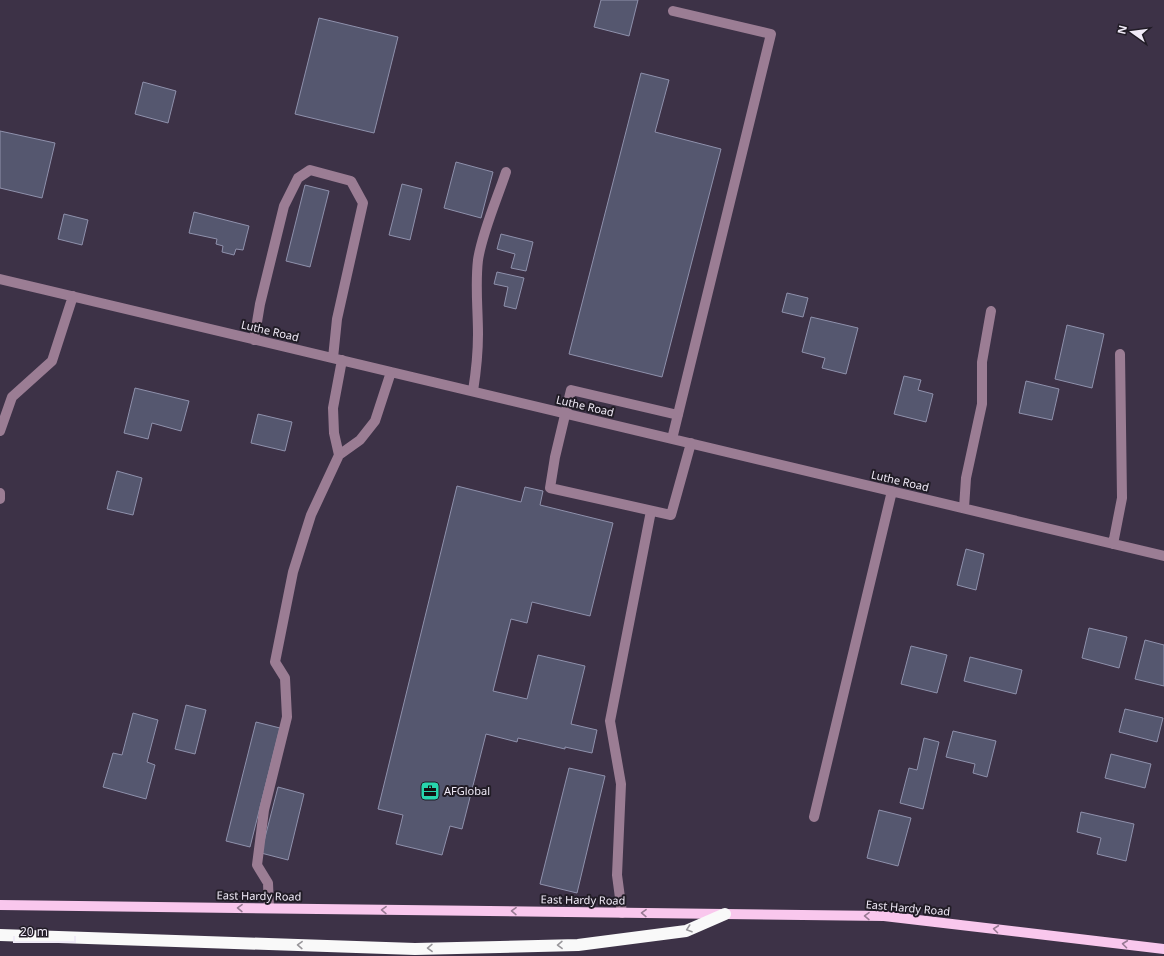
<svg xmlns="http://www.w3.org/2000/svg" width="1164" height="956" viewBox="0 0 1164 956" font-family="'Noto Sans',sans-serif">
<rect width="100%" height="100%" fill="#3d3247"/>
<path fill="#55576f" stroke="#8f91ac" d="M 601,0 L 638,0 L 629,36 L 594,27 Z
M 319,18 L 398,37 L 374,133 L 295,114 Z
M 641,73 L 669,80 L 655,132 L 721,149 L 662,377 L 569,354 Z
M 143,82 L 176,91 L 168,123 L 135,114 Z
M 0,131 L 55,143 L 42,198 L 0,188 Z
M 456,162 L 493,172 L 481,218 L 444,208 Z
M 402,184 L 422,189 L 410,240 L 389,235 Z
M 305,185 L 329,191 L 310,267 L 286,261 Z
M 194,212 L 249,226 L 243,250 L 236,249 L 234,255 L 222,252 L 223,246 L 216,244 L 217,239 L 189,233 Z
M 64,214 L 88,220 L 82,245 L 58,239 Z
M 501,234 L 533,242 L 526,271 L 511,268 L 515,254 L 497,249 Z
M 497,272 L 524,278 L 516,309 L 504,306 L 508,287 L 494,284 Z
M 787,293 L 808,298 L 803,317 L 782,312 Z
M 811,317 L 858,328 L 846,374 L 822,368 L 825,358 L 802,352 Z
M 1067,325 L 1104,334 L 1092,388 L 1055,379 Z
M 904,376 L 921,380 L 918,390 L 933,394 L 926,422 L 894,414 Z
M 1026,381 L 1059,389 L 1052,420 L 1019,413 Z
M 135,388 L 189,401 L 181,431 L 152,423 L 148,439 L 124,433 Z
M 258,414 L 292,422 L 285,451 L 251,443 Z
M 117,471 L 142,478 L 133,515 L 107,509 Z
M 457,486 L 521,502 L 525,487 L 543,491 L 540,505 L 613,523 L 590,616 L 532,602 L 527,623 L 511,619 L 493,691 L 527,699 L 538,655 L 585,666 L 571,724 L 597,730 L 592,753 L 565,747 L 565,749 L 518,738 L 517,742 L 486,734 L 462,829 L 450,826 L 442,855 L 396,844 L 403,815 L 378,809 Z
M 966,549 L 984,554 L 976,590 L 957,585 Z
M 1089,628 L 1127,637 L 1119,668 L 1082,658 Z
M 1145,640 L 1164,645 L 1164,686 L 1135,679 Z
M 911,646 L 947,655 L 937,693 L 901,684 Z
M 970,657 L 1022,670 L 1016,694 L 964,681 Z
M 186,705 L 206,710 L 195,754 L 175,749 Z
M 1125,709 L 1163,718 L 1157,742 L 1119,732 Z
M 133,713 L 158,720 L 147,762 L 155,765 L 146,799 L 103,787 L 113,753 L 122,755 Z
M 256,722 L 280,728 L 250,847 L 226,841 Z
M 953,731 L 996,741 L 987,777 L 973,773 L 975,764 L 946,757 Z
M 924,738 L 939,742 L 923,809 L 900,803 L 909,768 L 917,770 Z
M 1111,754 L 1151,764 L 1145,788 L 1105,778 Z
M 569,768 L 605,776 L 577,893 L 540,884 Z
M 278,787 L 304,794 L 288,860 L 261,853 Z
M 879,810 L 911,818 L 898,866 L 867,858 Z
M 1081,812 L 1134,824 L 1126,861 L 1097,854 L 1101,838 L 1077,832 Z"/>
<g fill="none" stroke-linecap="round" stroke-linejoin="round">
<path stroke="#9b7d94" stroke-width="10" d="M 0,279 L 1164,556
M 254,340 L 260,304 L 284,206 L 298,178 L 310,170 L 351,181 L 363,203 L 337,319 L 333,358
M 473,391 C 476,372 478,353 478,334 C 478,309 475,285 478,260 C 482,233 497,199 506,172
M 678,415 L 571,390 L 555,457 L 550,488 L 671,515 L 691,443
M 0,431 L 12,397 L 52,361 L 73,296
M 672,439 L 771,34 L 673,11
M 339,455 L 334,433 L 333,408 L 342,360
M 0,493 L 0,499
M 964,508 L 966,478 L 982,404 L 982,362 L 991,311
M 1113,544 L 1122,498 L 1120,354
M 814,817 L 892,491
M 269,908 L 268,883 L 257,865 L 264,810 L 287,717 L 285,678 L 275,662 L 293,572 L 311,515 L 339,455 L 360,440 L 375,421 L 391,372
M 622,913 L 617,875 L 621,784 L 610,721 L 651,511"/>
<path stroke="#f9c7ed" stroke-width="10" d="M 0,905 L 884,916 L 1164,949"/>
<path stroke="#f9f9f9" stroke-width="12" d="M 0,935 L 415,949 L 578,945 L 686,931 L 725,914"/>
</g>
<defs><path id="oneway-chevron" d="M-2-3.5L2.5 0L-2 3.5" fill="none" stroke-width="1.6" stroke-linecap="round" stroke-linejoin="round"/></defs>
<g stroke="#987a93">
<use href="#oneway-chevron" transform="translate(240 908) rotate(-179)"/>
<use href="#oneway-chevron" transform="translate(384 910) rotate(-179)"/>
<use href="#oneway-chevron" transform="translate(514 911) rotate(-179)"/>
<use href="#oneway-chevron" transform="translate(644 913) rotate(-179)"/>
<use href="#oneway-chevron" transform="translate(867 916) rotate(-179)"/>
<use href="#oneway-chevron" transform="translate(996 929) rotate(-173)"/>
<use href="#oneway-chevron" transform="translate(1125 944) rotate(-173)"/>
</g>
<g stroke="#98969a">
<use href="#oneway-chevron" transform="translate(689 929) rotate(161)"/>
<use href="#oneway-chevron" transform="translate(300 945) rotate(-178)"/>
<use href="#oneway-chevron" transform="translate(560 945) rotate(179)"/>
<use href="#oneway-chevron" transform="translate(430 948) rotate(179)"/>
</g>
<defs>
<symbol id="office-square" viewBox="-11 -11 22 22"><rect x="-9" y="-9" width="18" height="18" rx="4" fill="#27d5ad" stroke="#211c26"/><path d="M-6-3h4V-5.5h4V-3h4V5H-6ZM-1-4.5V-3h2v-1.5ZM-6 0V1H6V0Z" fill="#111"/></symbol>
</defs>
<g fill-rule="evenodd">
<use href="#office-square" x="419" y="780" width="22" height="22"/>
</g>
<g text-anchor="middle" stroke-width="4" stroke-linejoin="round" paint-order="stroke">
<g font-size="11" fill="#f0eaf7" stroke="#211c26">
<text transform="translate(270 331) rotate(13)" y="4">Luthe Road</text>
<text transform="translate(585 406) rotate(13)" y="4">Luthe Road</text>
<text transform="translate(900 481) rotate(13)" y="4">Luthe Road</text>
<text transform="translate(259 896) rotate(1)" y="4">East Hardy Road</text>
<text transform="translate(583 900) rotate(1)" y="4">East Hardy Road</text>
<text transform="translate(908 908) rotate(5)" y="4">East Hardy Road</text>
</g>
<g font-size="11" fill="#f0eaf7" stroke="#211c26" text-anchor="start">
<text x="444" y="795">AFGlobal</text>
</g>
</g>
<g transform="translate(1132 32) rotate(284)" stroke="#211c26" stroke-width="3" paint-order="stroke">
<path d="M0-3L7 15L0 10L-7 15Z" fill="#f0eaf7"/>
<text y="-6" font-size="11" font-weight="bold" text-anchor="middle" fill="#f0eaf7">N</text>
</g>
<path d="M14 936v6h61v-6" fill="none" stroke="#f0eaf7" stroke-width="2"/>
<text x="20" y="936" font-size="12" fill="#f0eaf7" stroke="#211c26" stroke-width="3" paint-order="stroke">20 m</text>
</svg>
